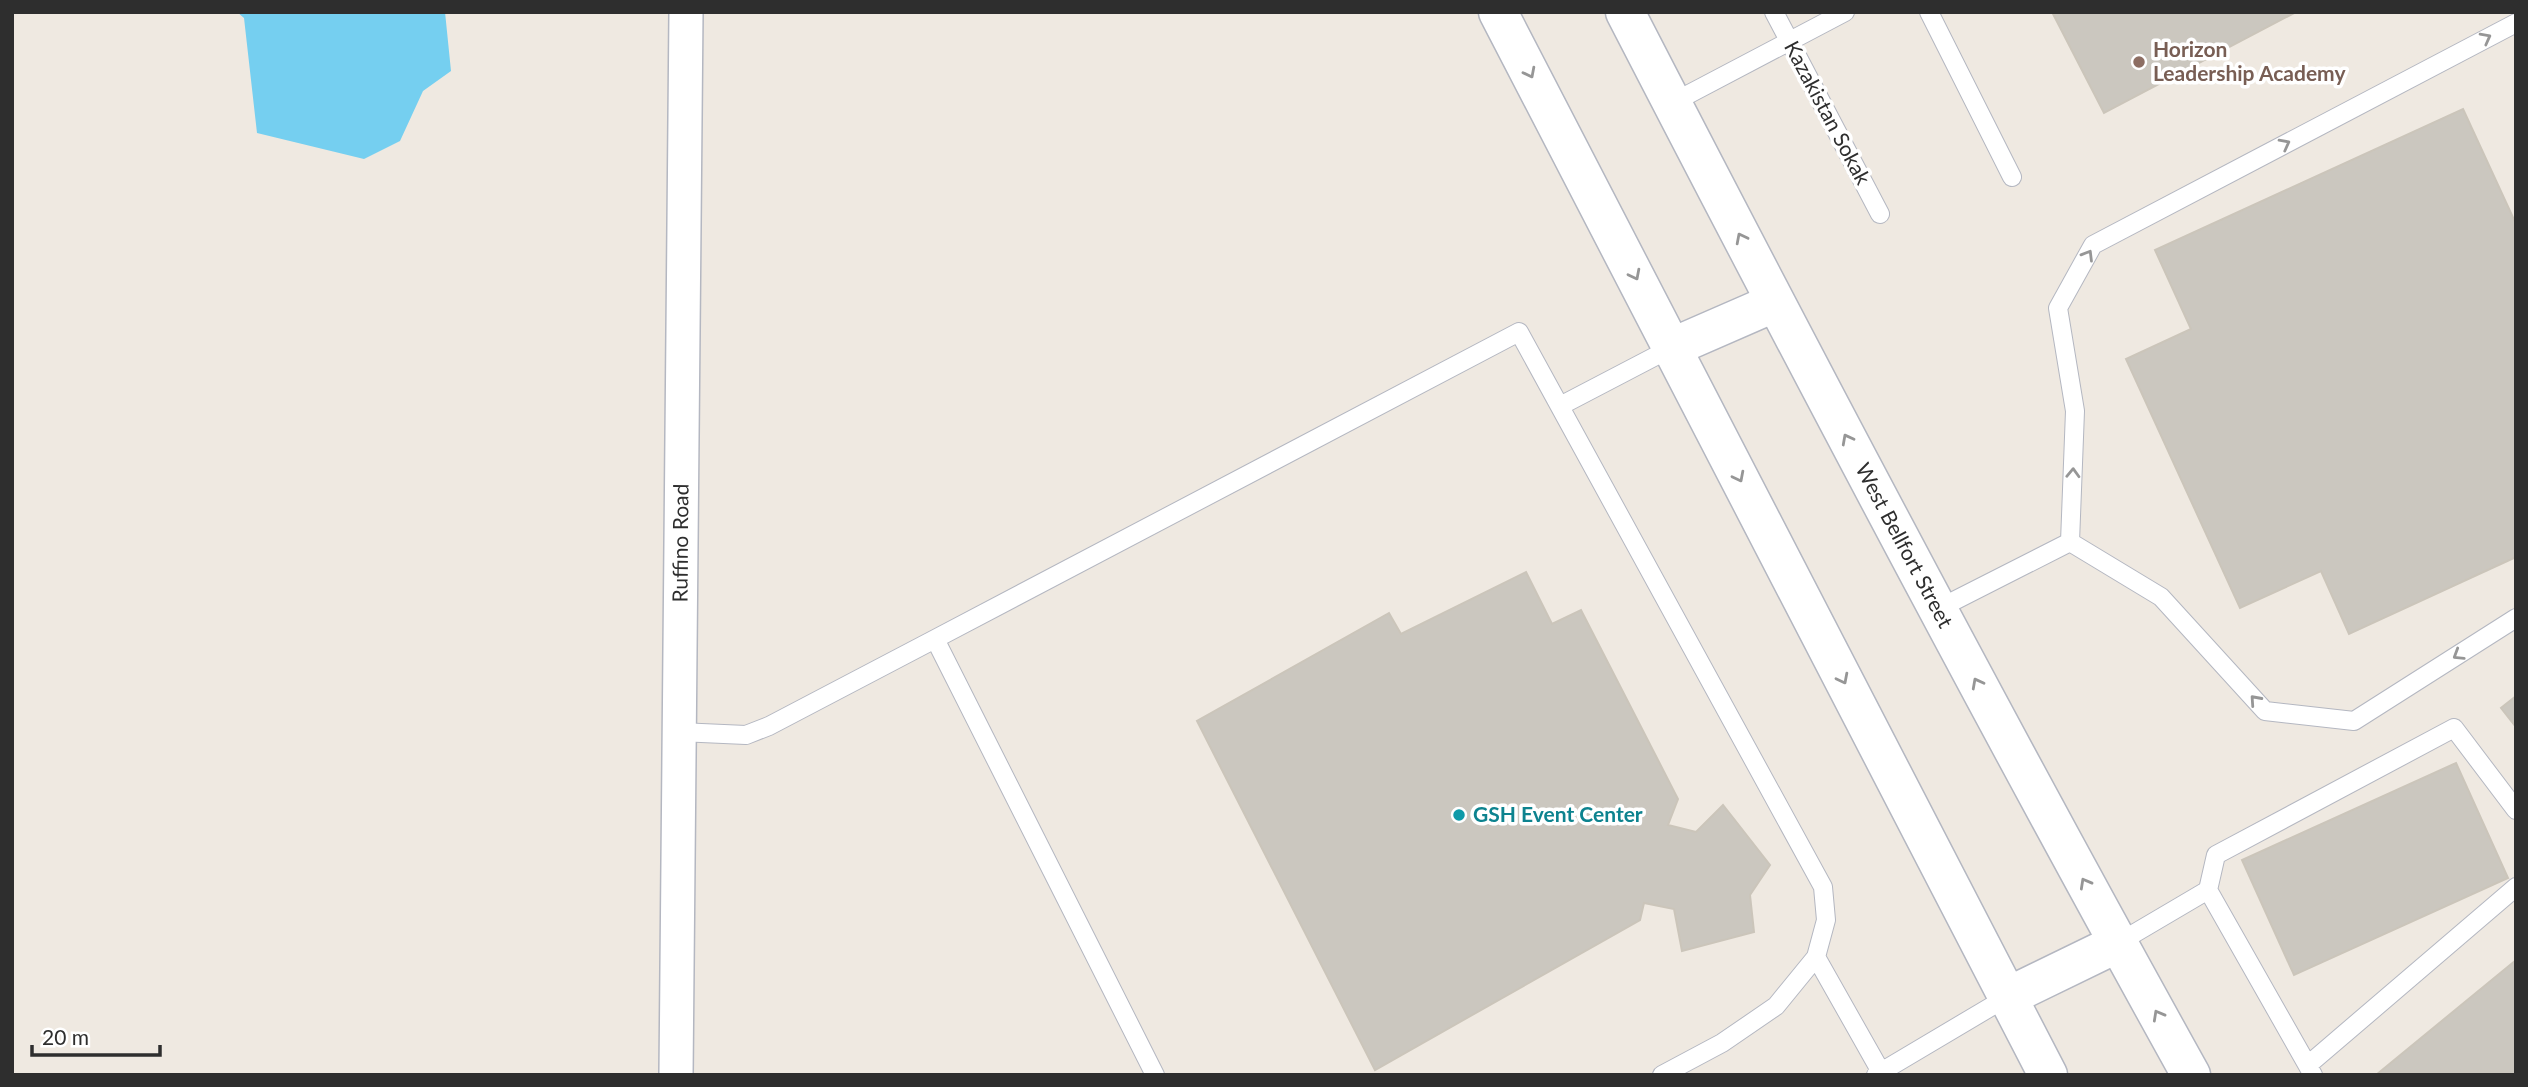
<svg xmlns="http://www.w3.org/2000/svg" width="2528" height="1087" viewBox="0 0 2528 1087" font-family="Lato,sans-serif">
<rect width="100%" height="100%" fill="#efe9e1"/>
<path fill="#75cff0" d="M 237,12 L 445,12 L 451,71 L 423,91 L 400,141 L 364,159 L 257,133 L 244,18 Z"/>
<path fill="#cbc7bf" stroke="#cbc5ba" stroke-width="2" d="M 2052,12 L 2296,12 L 2104,113 Z
M 2463,109 L 2516,224 L 2516,557 L 2349,634 L 2321,571 L 2240,608 L 2126,359 L 2191,329 L 2155,250 Z
M 1526,572 L 1552,624 L 1581,610 L 1678,799 L 1668,825 L 1696,832 L 1723,805 L 1770,865 L 1750,895 L 1754,932 L 1682,951 L 1674,909 L 1644,903 L 1640,920 L 1375,1070 L 1197,721 L 1389,613 L 1401,634 Z
M 2516,696 L 2516,727 L 2501,708 Z
M 2456,763 L 2508,878 L 2294,975 L 2242,860 Z
M 2516,960 L 2516,1075 L 2376,1075 Z"/>
<g fill="none" stroke-linecap="round" stroke-linejoin="round">
<defs>
<path id="lane" d="M 1774,12 L 1880,214
M 1929,12 L 2012,177
M 1672,103 L 1845,12
M 1560,406 L 1673,347
M 2070,542 L 2075,411 L 2058,308 L 2093,245 L 2516,23
M 2070,542 L 2161,597 L 2265,711 L 2354,721 L 2516,618
M 1938,609 L 2070,542
M 679,732 L 746,735 L 769,726 L 935,639
M 2208,890 L 2313,1075
M 2118,943 L 2208,890 L 2216,855 L 2454,728 L 2516,810
M 1816,957 L 1881,1072 L 1876,1075
M 2308,1065 L 2516,887
M 1155,1075 L 935,639 L 1519,332 L 1823,887 L 1826,920 L 1816,957 L 1776,1006 L 1722,1043 L 1662,1075
M 1882,1075 L 1881,1072 L 2009,996"/>
<g id="street">
<path id="s1" d="M 676,1075 L 686,12"/>
</g>
<g id="secondary">
<path d="M 1498,12 L 2048,1075"/>
<path id="s2" d="M 1625,12 C 1809,369 1996,724 2191,1075"/>
<path d="M 1673,347 L 1774,303"/>
<path d="M 2009,996 L 2118,943"/>
</g>
</defs>
<use href="#lane" stroke="#b4b7c1" stroke-width="20"/>
<use href="#street" stroke="#b4b7c1" stroke-width="36"/>
<use href="#secondary" stroke="#b4b7c1" stroke-width="41"/>
<use href="#lane" stroke="#fff" stroke-width="18"/>
<use href="#street" stroke="#fff" stroke-width="33"/>
<use href="#secondary" stroke="#fff" stroke-width="38"/>
</g>
<defs><path id="oneway-chevron" d="M-2-3.5L2.5 0L-2 3.5" fill="none" stroke-width="1.6" stroke-linecap="round" stroke-linejoin="round" transform="scale(1.75)"/></defs>
<g stroke="#969696">
<use href="#oneway-chevron" transform="translate(2486 38) rotate(-28)"/>
<use href="#oneway-chevron" transform="translate(1530 73) rotate(63)"/>
<use href="#oneway-chevron" transform="translate(2285 144) rotate(-28)"/>
<use href="#oneway-chevron" transform="translate(1741 238) rotate(-117)"/>
<use href="#oneway-chevron" transform="translate(2088 255) rotate(-59)"/>
<use href="#oneway-chevron" transform="translate(1635 275) rotate(63)"/>
<use href="#oneway-chevron" transform="translate(1847 439) rotate(-118)"/>
<use href="#oneway-chevron" transform="translate(2073 473) rotate(-88)"/>
<use href="#oneway-chevron" transform="translate(1739 477) rotate(63)"/>
<use href="#oneway-chevron" transform="translate(2458 655) rotate(148)"/>
<use href="#oneway-chevron" transform="translate(1843 679) rotate(63)"/>
<use href="#oneway-chevron" transform="translate(1977 683) rotate(-118)"/>
<use href="#oneway-chevron" transform="translate(2255 700) rotate(-132)"/>
<use href="#oneway-chevron" transform="translate(2085 883) rotate(-119)"/>
<use href="#oneway-chevron" transform="translate(2158 1015) rotate(-119)"/>
</g>
<circle fill="#8d6e63" stroke="#fff" stroke-width="2.5" cx="2139" cy="62" r="7"/>
<circle fill="#0f9aa8" stroke="#fff" stroke-width="2.5" cx="1459" cy="815" r="7"/>
<g text-anchor="middle" stroke-width="7" stroke-linejoin="round" paint-order="stroke">
<g font-size="21" font-weight="bold" fill="#785e54" stroke="#fff" text-anchor="start">
<text x="2153" y="57">Horizon<tspan x="2153" dy="24">Leadership Academy</tspan></text>
</g>
<g font-size="21" fill="#2e2e2e" stroke="#fff">
<text transform="translate(1827 113) rotate(62)" y="7">Kazakistan Sokak</text>
<text dy="7" stroke="none"><textPath href="#s1" startOffset="532">Ruffino Road</textPath></text>
<text dy="7" stroke="none"><textPath href="#s2" startOffset="602">West Bellfort Street</textPath></text>
</g>
<g font-size="21" font-weight="bold" fill="#0d838f" stroke="#fff" text-anchor="start">
<text x="1473" y="822">GSH Event Center</text>
</g>
</g>
<rect width="2528" height="1087" fill="none" stroke="#2e2e2e" stroke-width="28"/>
<path d="M32 1045v10h128v-10" fill="none" stroke="#2e2e2e" stroke-width="3.5"/>
<text x="42" y="1045" font-size="21" fill="#2e2e2e" stroke="#ffffff" stroke-width="5" paint-order="stroke">20 m</text>
</svg>
